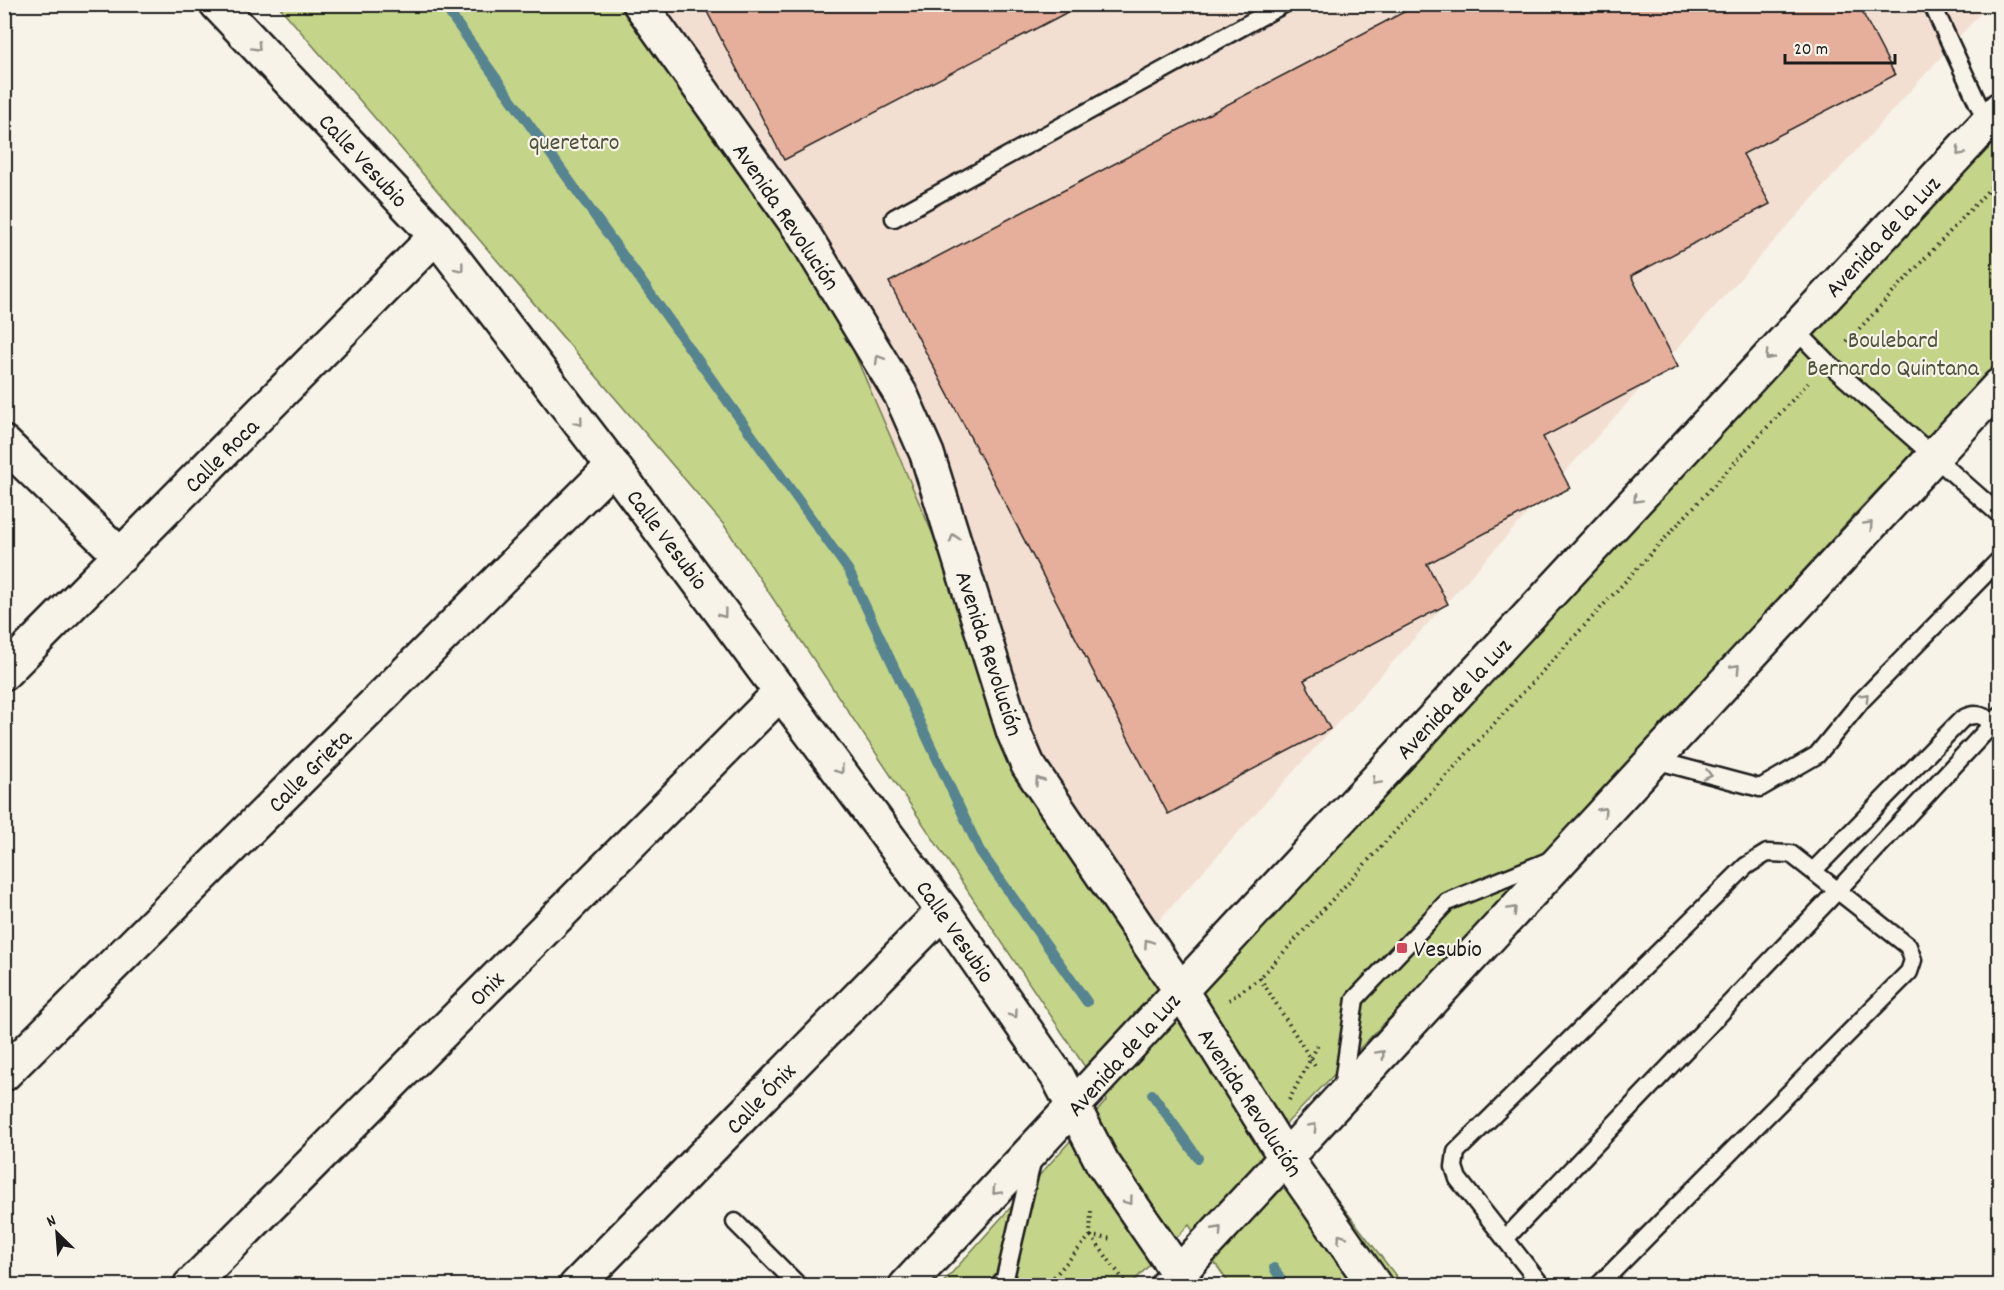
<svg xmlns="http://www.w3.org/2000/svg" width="2004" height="1290" viewBox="0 0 2004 1290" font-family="Dekko,sans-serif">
<rect width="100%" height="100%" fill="#f7f3e8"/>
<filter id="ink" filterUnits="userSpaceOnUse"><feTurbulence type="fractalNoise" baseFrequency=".0167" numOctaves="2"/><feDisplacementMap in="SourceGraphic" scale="12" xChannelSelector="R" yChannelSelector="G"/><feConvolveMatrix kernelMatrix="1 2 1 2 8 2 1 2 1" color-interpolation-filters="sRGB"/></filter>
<g filter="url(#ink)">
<path fill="#f2dfd1" d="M 466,5 L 1988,5 L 1121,962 Z"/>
<path fill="#c4d488" stroke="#707852" stroke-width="1.5" d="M 278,5 L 644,5 L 801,230 L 1040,782 L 1190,1007 L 1601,548 L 1999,115 L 1999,361 L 1852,517 L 1520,884 L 1282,1128 L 1403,1285 L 1230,1285 L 1189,1225 L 1130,1285 L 941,1285 L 1107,1100 L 724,525 Z"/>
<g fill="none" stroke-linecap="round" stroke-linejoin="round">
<path stroke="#568490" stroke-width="10" d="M 443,4 L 849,571 L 980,851 L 1087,1002
M 1152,1094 L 1198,1158
M 1274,1268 L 1285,1286"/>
</g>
<path fill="#e6af9b" stroke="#1c1c1c" stroke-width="1.5" d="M 703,4 L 1083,4 L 784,160 Z
M 1419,4 L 1858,4 L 1895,75 L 1743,154 L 1770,204 L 1631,276 L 1678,367 L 1543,437 L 1570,488 L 1427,564 L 1448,604 L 1304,680 L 1330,729 L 1168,814 L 889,282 Z"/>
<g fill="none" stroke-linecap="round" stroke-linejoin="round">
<defs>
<path id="lane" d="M 1932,4 L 1987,123
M 894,218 L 1284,4
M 1795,329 L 1828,363 L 2000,515
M 1651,759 L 1760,788 L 1817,755 L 1861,701 L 2000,559
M 1813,871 L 1962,719 C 1975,712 1981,715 1994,722
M 1342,1090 L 1355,999 L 1447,902 L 1553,859
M 735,1222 L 799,1286
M 1505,1239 L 1838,890 L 2000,716
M 998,1286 L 1005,1278 L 1033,1158
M 1542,1286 L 1458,1179 L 1454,1167 L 1456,1152 L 1746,866 L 1767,853 L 1791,854 L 1908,946 L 1913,960 L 1909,972 L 1598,1286"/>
<path id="street" d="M 4,443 L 121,556
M 4,673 L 436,236
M 4,1074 L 613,466
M 190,1286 L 782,691
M 576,1286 L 943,911"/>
<path id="secondary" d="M 217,4 L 436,236 L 613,466 L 943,911 L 1058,1077 L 1102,1162 L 1187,1286
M 640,4 L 801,230 L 901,395 L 927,454 L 1014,733 L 1028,765 L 1181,991 L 1285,1157 L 1375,1286
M 906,1286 L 2000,109
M 1167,1286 L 2000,385"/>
</defs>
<use href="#lane" stroke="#1c1c1c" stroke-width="21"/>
<use href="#street" stroke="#1c1c1c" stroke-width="38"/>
<use href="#secondary" stroke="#1c1c1c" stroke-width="38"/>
<path stroke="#1c1c1c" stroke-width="4" stroke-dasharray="1.5 4.5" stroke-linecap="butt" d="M 1847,342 L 2000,178
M 1260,978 L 1317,1069
M 1229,1000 L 1260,978 L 1808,383
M 1289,1100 L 1319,1043
M 1090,1236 L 1113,1239
M 1091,1236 L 1128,1286
M 1046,1286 L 1090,1236 L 1091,1210"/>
<use href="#lane" stroke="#f7f3e8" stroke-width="16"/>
<use href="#street" stroke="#f7f3e8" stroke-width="33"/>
<use href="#secondary" stroke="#f7f3e8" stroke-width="33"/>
</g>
<defs><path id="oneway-chevron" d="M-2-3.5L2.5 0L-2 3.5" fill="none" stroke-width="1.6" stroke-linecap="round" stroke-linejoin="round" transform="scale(1.5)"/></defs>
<g stroke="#94928c">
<use href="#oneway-chevron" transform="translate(257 47) rotate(47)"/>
<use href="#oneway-chevron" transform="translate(1960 152) rotate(133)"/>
<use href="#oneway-chevron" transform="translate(460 268) rotate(52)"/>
<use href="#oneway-chevron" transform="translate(1769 356) rotate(133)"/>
<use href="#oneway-chevron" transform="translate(879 359) rotate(-121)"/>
<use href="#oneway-chevron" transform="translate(579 422) rotate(52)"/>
<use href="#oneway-chevron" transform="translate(1637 499) rotate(133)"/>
<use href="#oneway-chevron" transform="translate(1869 525) rotate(-47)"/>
<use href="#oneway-chevron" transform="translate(954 538) rotate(-107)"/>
<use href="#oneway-chevron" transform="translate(723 614) rotate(53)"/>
<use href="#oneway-chevron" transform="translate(1736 668) rotate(-47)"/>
<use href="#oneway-chevron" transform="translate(1865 697) rotate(-47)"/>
<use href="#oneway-chevron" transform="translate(840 770) rotate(54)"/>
<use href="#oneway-chevron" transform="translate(1708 775) rotate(15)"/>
<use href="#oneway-chevron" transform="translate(1039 781) rotate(-124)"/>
<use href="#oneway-chevron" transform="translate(1376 781) rotate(133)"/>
<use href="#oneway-chevron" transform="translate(1603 811) rotate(-47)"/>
<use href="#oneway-chevron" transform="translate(1513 910) rotate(-47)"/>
<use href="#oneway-chevron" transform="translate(1148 943) rotate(-124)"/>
<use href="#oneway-chevron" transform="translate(1014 1014) rotate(55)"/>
<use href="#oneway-chevron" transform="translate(1381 1054) rotate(-47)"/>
<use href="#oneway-chevron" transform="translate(1313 1127) rotate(-47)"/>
<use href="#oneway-chevron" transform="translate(996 1191) rotate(133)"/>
<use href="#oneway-chevron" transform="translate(1129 1201) rotate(54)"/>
<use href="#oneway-chevron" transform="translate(1218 1230) rotate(-48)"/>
<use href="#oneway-chevron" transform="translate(1341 1238) rotate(-125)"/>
</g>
</g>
<rect fill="#d1495b" stroke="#f7f3e8" stroke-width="2" x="1396" y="942" width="12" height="12" rx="3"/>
<g text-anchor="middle" stroke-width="4.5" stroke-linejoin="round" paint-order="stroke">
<g font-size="24" fill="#4e533c" stroke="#f7f3e8">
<text x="574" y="149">queretaro</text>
<text x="1893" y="347">Boulebard<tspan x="1893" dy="28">Bernardo Quintana</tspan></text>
</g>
<g font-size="24" fill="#1c1c1c" stroke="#f7f3e8">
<text transform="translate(364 160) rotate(47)" y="8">Calle Vesubio</text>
<text transform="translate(787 216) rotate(56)" y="8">Avenida Revolución</text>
<text transform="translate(1882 236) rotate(-47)" y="8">Avenida de la Luz</text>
<text transform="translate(221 455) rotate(-45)" y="8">Calle Roca</text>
<text transform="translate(668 539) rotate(53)" y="8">Calle Vesubio</text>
<text transform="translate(990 653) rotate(72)" y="8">Avenida Revolución</text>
<text transform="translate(1453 698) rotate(-47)" y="8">Avenida de la Luz</text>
<text transform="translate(309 770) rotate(-45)" y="8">Calle Grieta</text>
<text transform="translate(956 931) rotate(55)" y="8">Calle Vesubio</text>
<text transform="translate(486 988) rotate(-45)" y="8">Onix</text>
<text transform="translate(1123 1054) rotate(-48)" y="8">Avenida de la Luz</text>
<text transform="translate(760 1098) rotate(-46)" y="8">Calle Ónix</text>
<text transform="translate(1251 1102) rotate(57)" y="8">Avenida Revolución</text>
</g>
<g font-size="24" fill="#1c1c1c" stroke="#f7f3e8" text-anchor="start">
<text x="1414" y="956">Vesubio</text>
</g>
</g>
<rect width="2004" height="1290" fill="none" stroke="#f7f3e8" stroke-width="24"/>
<rect x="12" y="12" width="1980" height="1266" fill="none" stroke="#1c1c1c" stroke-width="2" filter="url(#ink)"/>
<g transform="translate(57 1233) rotate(335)" stroke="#f7f3e8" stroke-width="4.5" paint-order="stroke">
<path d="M0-4.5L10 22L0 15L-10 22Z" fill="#1c1c1c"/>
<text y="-9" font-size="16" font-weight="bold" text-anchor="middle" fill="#1c1c1c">N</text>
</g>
<path d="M1785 54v9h110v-9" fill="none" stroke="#1c1c1c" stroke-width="3"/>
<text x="1794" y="54" font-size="18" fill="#1c1c1c" stroke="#f7f3e8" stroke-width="4.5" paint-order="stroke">20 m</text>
</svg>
